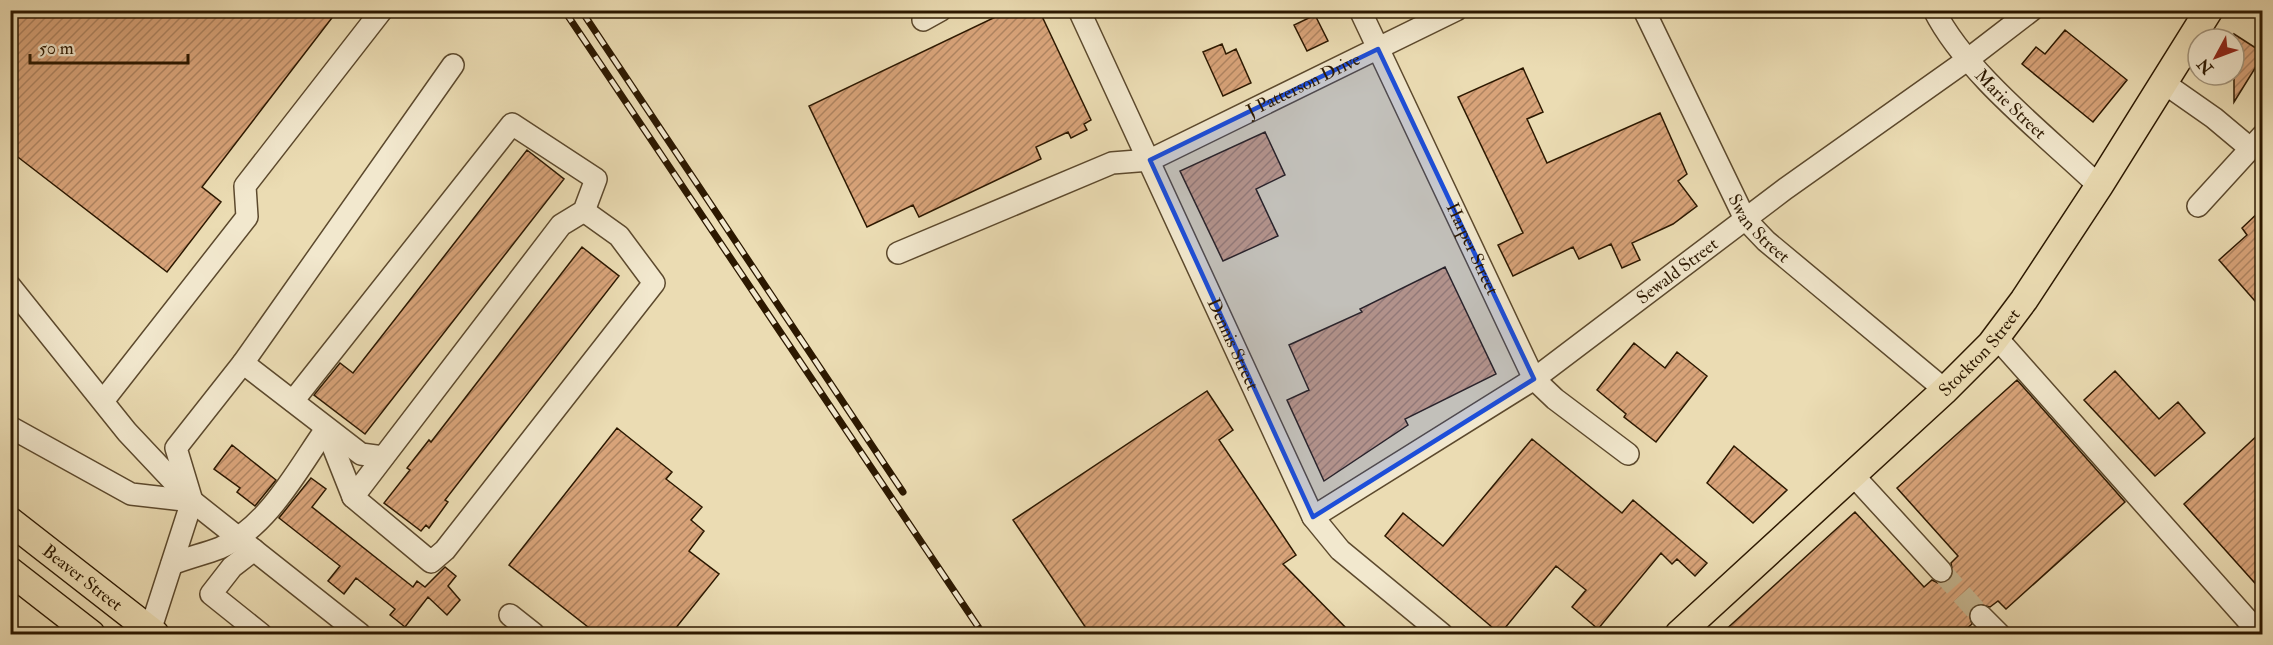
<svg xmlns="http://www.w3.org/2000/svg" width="2273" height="645" viewBox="0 0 2273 645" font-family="'IM FELL Double Pica',serif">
<defs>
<pattern id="building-hatch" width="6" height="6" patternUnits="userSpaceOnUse" patternTransform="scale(1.5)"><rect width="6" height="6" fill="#d8a379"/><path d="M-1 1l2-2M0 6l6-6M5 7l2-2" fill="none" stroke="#af8461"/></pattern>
</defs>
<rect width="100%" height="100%" fill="#ebdcb3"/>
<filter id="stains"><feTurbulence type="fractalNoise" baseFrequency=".00333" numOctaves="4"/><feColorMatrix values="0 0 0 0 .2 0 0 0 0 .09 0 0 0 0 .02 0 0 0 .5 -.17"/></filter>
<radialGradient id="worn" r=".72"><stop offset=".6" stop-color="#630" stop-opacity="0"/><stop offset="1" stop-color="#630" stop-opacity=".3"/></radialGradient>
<path fill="url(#building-hatch)" stroke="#2c1800" stroke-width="1.5" d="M 10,10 L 338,10 L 202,187 L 221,202 L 167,272 L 10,151 Z
M 1010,10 L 1039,10 L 1091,120 L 1084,124 L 1087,130 L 1071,138 L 1068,132 L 1036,147 L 1041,159 L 919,217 L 913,205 L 867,227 L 809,106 Z
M 1315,15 L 1328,41 L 1307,51 L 1294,25 Z
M 2065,30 L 2127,80 L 2093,122 L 2022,64 L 2036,47 L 2045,54 Z
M 2234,34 L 2262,52 L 2262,57 L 2234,102 Z
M 1222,44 L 1226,54 L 1236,49 L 1251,83 L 1223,96 L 1203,52 Z
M 1523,68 L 1543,112 L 1527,119 L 1547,163 L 1660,113 L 1687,174 L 1678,181 L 1697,206 L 1673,224 L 1632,243 L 1640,260 L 1622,268 L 1611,244 L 1579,259 L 1573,247 L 1513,276 L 1498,245 L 1523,233 L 1458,97 Z
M 1265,132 L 1285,175 L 1256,189 L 1278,236 L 1223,261 L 1180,171 Z
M 527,150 L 564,179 L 365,434 L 314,395 L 340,363 L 353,373 Z
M 2262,209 L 2262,309 L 2219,260 L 2247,235 L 2242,228 Z
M 582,247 L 619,276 L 445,500 L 448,502 L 429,528 L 426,525 L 421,531 L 384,503 L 410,470 L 407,468 L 429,440 L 431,442 Z
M 1445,267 L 1496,374 L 1405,419 L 1408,425 L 1324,481 L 1287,400 L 1309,390 L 1289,345 L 1362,312 L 1360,309 Z
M 1634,343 L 1665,368 L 1677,352 L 1707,376 L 1656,442 L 1624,417 L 1626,414 L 1597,390 Z
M 2115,371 L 2159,419 L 2178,402 L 2205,433 L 2155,476 L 2084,400 Z
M 2017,380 L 2125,502 L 2006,609 L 1998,601 L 1990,607 L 1977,604 L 1969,612 L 1972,624 L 1960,634 L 1721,634 L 1855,512 L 1924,587 L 1932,580 L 1938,583 L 1949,581 L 1953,574 L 1951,563 L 1958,556 L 1897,488 Z
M 1207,391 L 1233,430 L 1219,440 L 1296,555 L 1283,564 L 1352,634 L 1090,634 L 1013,520 Z
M 617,428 L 672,472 L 666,479 L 702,507 L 691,520 L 704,531 L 689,551 L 719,574 L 671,634 L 597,634 L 509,565 Z
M 2262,431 L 2262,591 L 2184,504 Z
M 1532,439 L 1622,513 L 1633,500 L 1707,563 L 1695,576 L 1677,559 L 1672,564 L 1661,553 L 1598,629 L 1572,607 L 1586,590 L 1556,566 L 1500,634 L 1385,536 L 1403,513 L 1443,546 Z
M 232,445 L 276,480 L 255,506 L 237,492 L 240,488 L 214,469 Z
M 1734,446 L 1787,490 L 1753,523 L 1707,483 Z
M 311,478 L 326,489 L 312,507 L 413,587 L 417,581 L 425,587 L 445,567 L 456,576 L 448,586 L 460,600 L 447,615 L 428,597 L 405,627 L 390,615 L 395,609 L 356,578 L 344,594 L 328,581 L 340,566 L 279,518 Z"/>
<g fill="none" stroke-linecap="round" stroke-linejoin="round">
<path stroke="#c5b58f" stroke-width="21" stroke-dasharray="21 10" stroke-linecap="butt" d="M 1941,571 L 1981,616"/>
<defs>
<g id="minor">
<path id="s1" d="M 1079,10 L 1313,517 L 1340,550 L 1442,634"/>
<path id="s2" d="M 1360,10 L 1534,379 L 1555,399 L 1628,454"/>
<path id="s3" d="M 1644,10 L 1745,219 L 1766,241 L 1945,390"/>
<path id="s4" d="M 1934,10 C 1966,74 2047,136 2099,186"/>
<path d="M 923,20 L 941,10"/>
<path d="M 2164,83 L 2214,118 L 2251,149"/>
<path d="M 2198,206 L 2262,136"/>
<path id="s5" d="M 898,253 L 1112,163 L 1150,160 L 1456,10"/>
<path d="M 10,286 L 127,432 L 192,501 L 360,634"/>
<path d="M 1996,337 L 2260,634"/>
<path d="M 243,363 L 453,65"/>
<path d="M 103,401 L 247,217 L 245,186 L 382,10"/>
<path d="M 293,401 L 512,124 L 596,179 L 584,211 L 561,225 L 353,497"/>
<path d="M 10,427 L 131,494 L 192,501"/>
<path d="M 326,429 L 353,497 L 431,562 L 445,550 L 654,283 L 619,236 L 584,211"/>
<path d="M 1853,475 L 1941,571"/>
<path id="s6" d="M 1313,517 L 1534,379 L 1785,189 L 1967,60 L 2032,10"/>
<path d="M 254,550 L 232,567 L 211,594 L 261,634"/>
<path d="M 172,564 C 187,558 204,554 220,548 C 268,527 297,470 326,429"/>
<path d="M 510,615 L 534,634"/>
<path d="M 1981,616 L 1999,634"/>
<path d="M 149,634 L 192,501 L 176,448 L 243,363 L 361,454 L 383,457"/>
</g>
<g id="major">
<path id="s7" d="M 10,521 L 155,634"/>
<path d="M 10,571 L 91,634"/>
<path id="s8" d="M 1679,634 L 1945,390 L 1991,344 L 2024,300 L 2099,186 L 2209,10"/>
</g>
</defs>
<use href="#minor" stroke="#5c492d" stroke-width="24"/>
<use href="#major" stroke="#2c1800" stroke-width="30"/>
<use href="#minor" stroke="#f2e8ce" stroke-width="21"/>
<use href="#major" stroke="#ebdcb3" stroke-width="27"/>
<defs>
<path id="rail" d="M 564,10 L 983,634
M 581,10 L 903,492"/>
</defs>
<use href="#rail" stroke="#2c1800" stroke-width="7"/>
<use href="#rail" stroke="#f2e8ce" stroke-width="4.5" stroke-dasharray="14" stroke-linecap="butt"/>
</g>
<path fill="#1d4ed8" fill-opacity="0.2" stroke="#1d4ed8" stroke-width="4.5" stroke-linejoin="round" d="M 1378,49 L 1534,379 L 1313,517 L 1150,160 Z"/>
<g text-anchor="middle" stroke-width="4.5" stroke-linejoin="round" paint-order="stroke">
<g font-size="18" fill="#2c1800" stroke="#f2e8ce">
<text dy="6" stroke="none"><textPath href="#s5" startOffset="441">J Patterson Drive</textPath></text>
<text dy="6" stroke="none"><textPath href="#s4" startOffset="122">Marie Street</textPath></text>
<text dy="6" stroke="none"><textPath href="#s3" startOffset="248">Swan Street</textPath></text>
<text dy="6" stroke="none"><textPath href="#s2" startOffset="264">Harper Street</textPath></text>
<text dy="6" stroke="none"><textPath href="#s6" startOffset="440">Sewald Street</textPath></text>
<text dy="6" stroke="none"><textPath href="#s1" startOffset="368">Dennis Street</textPath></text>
<text dy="6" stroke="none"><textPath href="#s8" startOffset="412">Stockton Street</textPath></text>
<text dy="6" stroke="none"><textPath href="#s7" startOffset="92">Beaver Street</textPath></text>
</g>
</g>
<rect width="2273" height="645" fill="none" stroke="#ebdcb3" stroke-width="36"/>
<rect x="12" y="12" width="2249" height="621" fill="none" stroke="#2c1800" stroke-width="3"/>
<rect x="18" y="18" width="2237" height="609" fill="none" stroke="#2c1800" stroke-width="1.5"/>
<g transform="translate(2216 57) rotate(229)"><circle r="28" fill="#f2e8ce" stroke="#a3957c" stroke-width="1.5"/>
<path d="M0-4.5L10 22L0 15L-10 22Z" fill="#8f2418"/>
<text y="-9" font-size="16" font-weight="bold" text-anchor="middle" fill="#2c1800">N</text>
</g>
<path d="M30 54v9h158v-9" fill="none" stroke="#2c1800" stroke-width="3"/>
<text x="39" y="54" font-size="18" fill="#2c1800" stroke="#f2e8ce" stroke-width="4.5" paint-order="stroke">50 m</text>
<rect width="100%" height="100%" filter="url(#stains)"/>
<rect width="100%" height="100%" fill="url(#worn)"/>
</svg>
